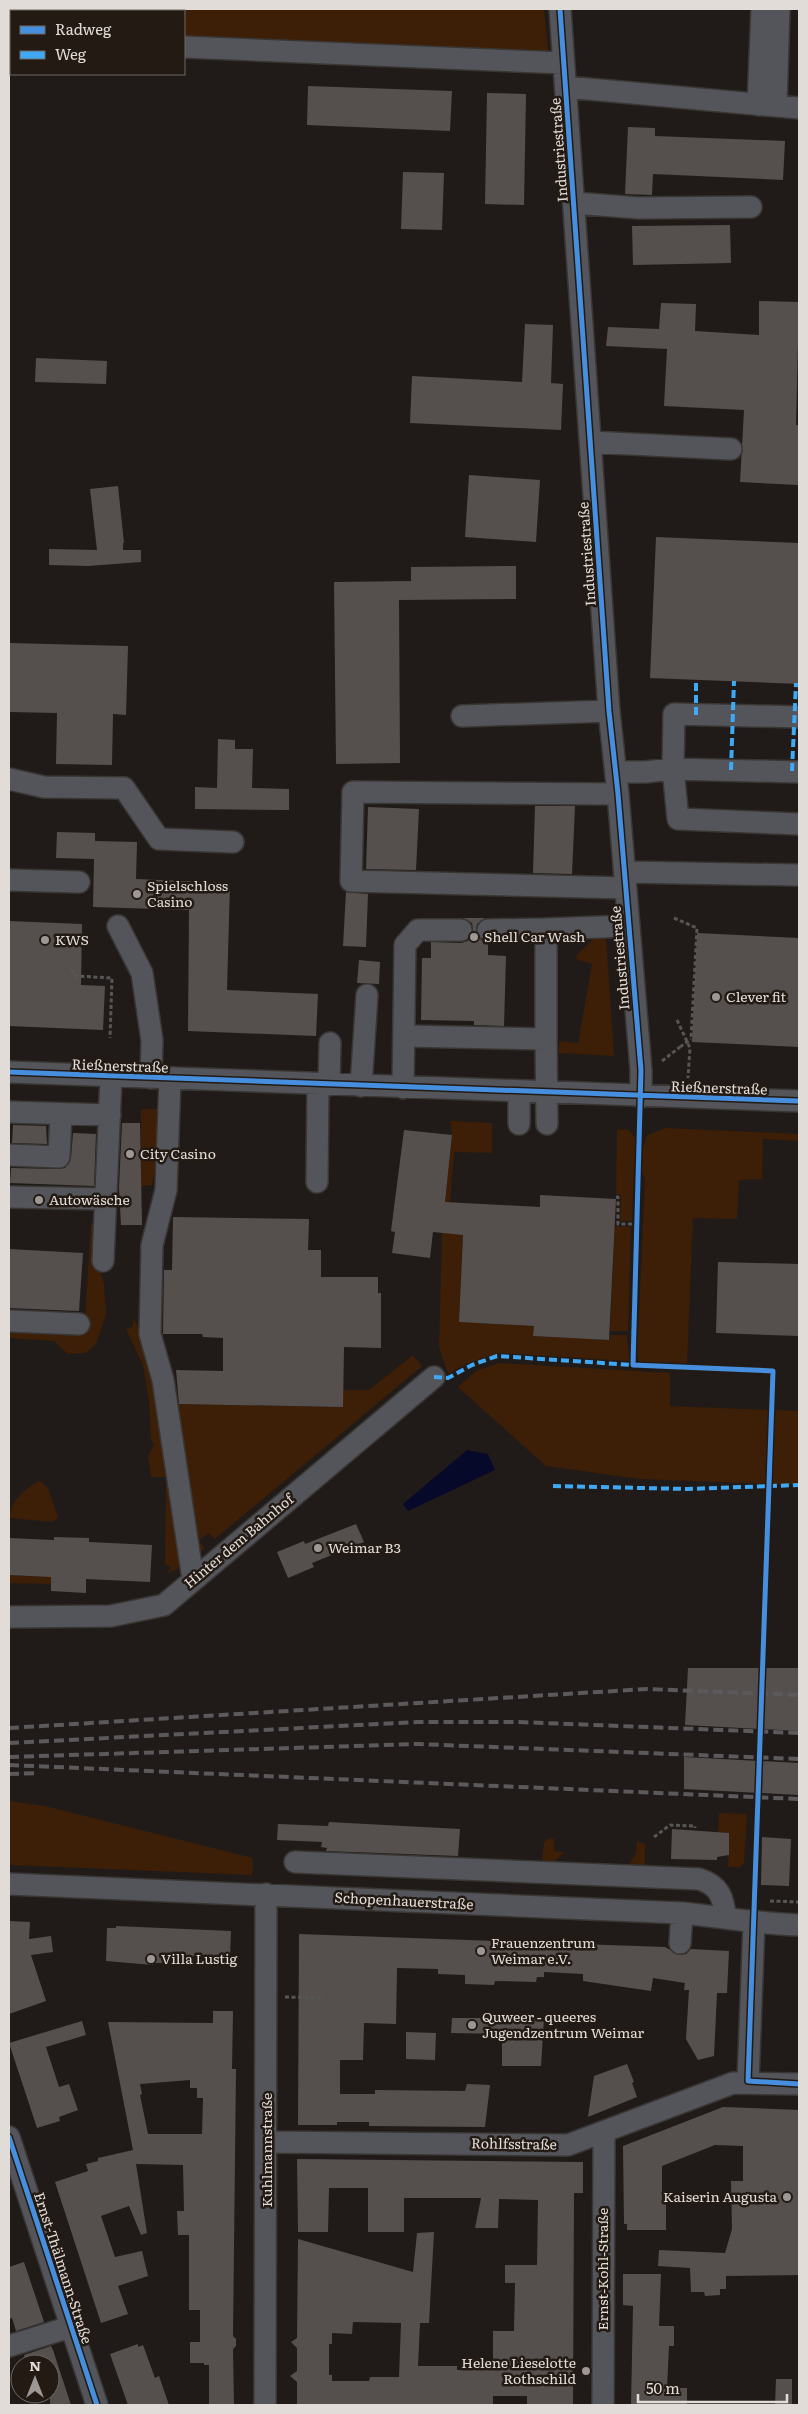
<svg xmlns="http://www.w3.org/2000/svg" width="808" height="2414" viewBox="0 0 808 2414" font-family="Literata,serif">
<rect width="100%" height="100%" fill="#201b18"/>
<path fill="#3d1e07" d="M 9,9 L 544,9 L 548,51 L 184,36 L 184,11 L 11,11 L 11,30 L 9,29 Z
M 598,935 L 606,937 L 614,1056 L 558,1053 L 560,1041 L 578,1043 L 592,964 L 576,959 L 577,955 Z
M 141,1109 L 157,1109 L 158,1157 L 152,1185 L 141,1186 Z
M 450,1121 L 492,1123 L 492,1153 L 454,1152 L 450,1202 L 464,1203 L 459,1322 L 534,1326 L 533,1336 L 609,1340 L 610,1335 L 627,1335 L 629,1361 L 498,1353 L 468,1363 L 448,1374 L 439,1347 L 442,1233 L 452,1135 Z
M 665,1128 L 799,1134 L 799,1141 L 763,1139 L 762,1179 L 739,1180 L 737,1219 L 693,1218 L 687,1364 L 643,1362 L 639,1361 L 637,1356 L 645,1180 C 639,1167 641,1148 648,1135 Z
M 617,1129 L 629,1130 L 635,1138 L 632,1221 L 620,1221 L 621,1195 L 616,1194 Z
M 91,1223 L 100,1224 L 98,1263 L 104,1284 L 106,1314 L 96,1344 L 86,1353 L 68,1354 L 54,1341 L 9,1338 L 9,1332 L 84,1335 Z
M 615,1226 L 631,1227 L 628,1331 L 610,1331 Z
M 134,1318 L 154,1364 L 184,1565 L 167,1574 L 171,1567 L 165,1564 L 166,1477 L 151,1477 L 148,1456 L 154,1445 L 151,1439 L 149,1400 L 143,1365 L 126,1329 L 132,1327 Z
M 413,1355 L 422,1366 L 215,1539 L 208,1533 L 199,1541 L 205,1548 L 196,1556 L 170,1391 L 176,1391 L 176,1404 L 343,1407 L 343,1390 L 369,1390 Z
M 499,1363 L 670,1373 L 670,1406 L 799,1411 L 799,1485 L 640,1479 L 546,1466 L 458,1387 L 476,1371 Z
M 40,1481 L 48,1488 L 58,1517 L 53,1522 L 10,1518 C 8,1503 27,1486 40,1481 Z
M 9,1575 L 52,1577 L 51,1584 L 9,1583 Z
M 9,1801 L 45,1806 L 253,1858 L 252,1875 L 9,1865 Z
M 719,1813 L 747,1814 L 744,1863 L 740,1867 L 728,1867 L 729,1833 L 718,1832 Z
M 549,1838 L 554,1839 L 554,1851 L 564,1852 L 550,1867 L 542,1859 L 544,1842 Z
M 637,1841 L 645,1844 L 645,1867 L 624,1871 L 636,1854 Z"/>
<path fill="#07092a" d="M 467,1450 L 488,1454 L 495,1470 L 408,1511 L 403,1504 Z"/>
<path fill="#55504e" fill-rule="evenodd" d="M 308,86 L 452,91 L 450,131 L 307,125 Z
M 487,93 L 526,94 L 524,205 L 485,204 Z
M 628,127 L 655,128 L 655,136 L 785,141 L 783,180 L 653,174 L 652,195 L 625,194 Z
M 403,172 L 444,173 L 442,230 L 401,229 Z
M 730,225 L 731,263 L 633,265 L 632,226 Z
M 759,301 L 799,302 L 796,425 L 799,425 L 798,485 L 740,482 L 744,410 L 664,406 L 667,349 L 606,346 L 608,327 L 659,329 L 661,303 L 696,304 L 695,331 L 759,335 Z
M 525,324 L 553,325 L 551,383 L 563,384 L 561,430 L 410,423 L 412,376 L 522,382 Z
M 36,358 L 107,361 L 106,384 L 35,382 Z
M 469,475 L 540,480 L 536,542 L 465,537 Z
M 118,486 L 124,543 L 123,543 L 123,550 L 141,550 L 141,562 L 88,566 L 49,565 L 49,549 L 97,550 L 90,489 Z
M 656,537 L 799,543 L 799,684 L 650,678 Z
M 516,566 L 516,599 L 399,600 L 400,763 L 336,764 L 334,582 L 411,581 L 411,567 Z
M 9,643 L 128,646 L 126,715 L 113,714 L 112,765 L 56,764 L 57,713 L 9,712 Z
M 218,739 L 235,740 L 235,749 L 253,749 L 252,788 L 289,789 L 289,810 L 195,809 L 195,787 L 217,788 Z
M 535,806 L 575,806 L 572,874 L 533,873 Z
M 368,807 L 419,809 L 416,870 L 366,869 Z
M 57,832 L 95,833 L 95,841 L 137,842 L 136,879 L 230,883 L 227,990 L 318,994 L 316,1036 L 188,1031 L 189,910 L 93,907 L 94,859 L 56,858 Z
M 346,892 L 368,894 L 366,947 L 343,946 Z
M 463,918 L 485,918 L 477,924 L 476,931 L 482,941 L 488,942 L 488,955 L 506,956 L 504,1026 L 474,1025 L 474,1021 L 421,1020 L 422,958 L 431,958 L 431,942 L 461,943 L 468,941 L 473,930 L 472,923 Z
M 9,921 L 82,924 L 81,985 L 105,986 L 103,1030 L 9,1026 Z
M 697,933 L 799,938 L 799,1047 L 692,1042 Z
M 359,960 L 380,962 L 379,984 L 357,983 Z
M 122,1123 L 140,1123 L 142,1225 L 121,1225 L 119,1188 Z
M 13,1125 L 46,1126 L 47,1144 L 12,1143 Z
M 404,1130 L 452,1135 L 445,1202 L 540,1207 L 540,1195 L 616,1199 L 609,1340 L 533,1336 L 534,1326 L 459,1322 L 463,1235 L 433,1232 L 430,1258 L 392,1253 L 395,1232 L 391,1231 Z
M 73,1133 L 96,1134 L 94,1186 L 10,1183 L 11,1168 L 58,1169 L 65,1168 L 71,1158 Z
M 173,1217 L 309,1219 L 308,1250 L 321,1250 L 321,1277 L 378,1277 L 378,1293 L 381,1293 L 381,1348 L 344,1347 L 343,1407 L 179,1404 L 176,1370 L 223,1371 L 223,1338 L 203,1337 L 202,1334 L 163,1334 L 164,1270 L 172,1270 Z
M 9,1249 L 83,1253 L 79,1311 L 9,1308 Z
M 718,1262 L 799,1264 L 799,1336 L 716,1333 Z
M 356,1524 L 364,1542 L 312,1563 L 314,1567 L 288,1578 L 277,1552 L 304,1541 L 305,1544 Z
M 54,1537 L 89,1538 L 89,1542 L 152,1545 L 150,1582 L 86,1579 L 86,1593 L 51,1591 L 51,1577 L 9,1575 L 9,1538 L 54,1540 Z
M 688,1668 L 799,1668 L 799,1731 L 685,1725 Z
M 684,1757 L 799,1763 L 799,1795 L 684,1789 Z
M 329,1822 L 460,1829 L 458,1856 L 326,1851 L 327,1848 L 321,1847 L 322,1842 L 277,1840 L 278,1824 L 328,1826 Z
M 672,1829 L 729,1833 L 729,1855 L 717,1857 L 717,1860 L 671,1859 Z
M 762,1837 L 791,1839 L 789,1886 L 761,1885 Z
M 9,1921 L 30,1922 L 29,1939 L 51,1936 L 53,1952 L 31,1955 L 46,2001 L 9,2014 Z
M 116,1926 L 231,1931 L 230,1958 L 168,1955 L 167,1963 L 153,1963 L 153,1965 L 106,1961 L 107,1928 L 116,1928 Z
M 299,1934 L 665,1947 L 680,1955 L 686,1954 L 691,1949 L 729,1951 L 727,1993 L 717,1993 L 714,2056 L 698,2060 L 686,2039 L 689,1990 L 684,1990 L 685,1983 L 653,1978 L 651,1991 L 583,1981 L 583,1974 L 544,1972 L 544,1977 L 537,1977 L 536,1982 L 495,1981 L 494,1985 L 465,1984 L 465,1975 L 438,1974 L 438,1969 L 397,1968 L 396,2024 L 364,2023 L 363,2060 L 340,2060 L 340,2094 L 375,2094 L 375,2090 L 465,2091 L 467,2084 L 490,2085 L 485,2127 L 369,2126 L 369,2122 L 337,2122 L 337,2125 L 298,2125 Z
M 213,2011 L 233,2011 L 232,2069 L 236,2069 L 233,2336 L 236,2339 L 236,2346 L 233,2349 L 234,2405 L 209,2405 L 209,2365 L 204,2365 L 204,2363 L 190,2363 L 190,2342 L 200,2342 L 200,2310 L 189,2310 L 189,2235 L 178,2235 L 177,2211 L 184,2211 L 183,2165 L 136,2164 L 147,2233 L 141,2235 L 129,2206 L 101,2216 L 115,2257 L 142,2251 L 148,2276 L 118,2286 L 128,2314 L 101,2323 L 55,2182 L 88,2171 L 86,2164 L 98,2161 L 98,2158 L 133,2150 L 108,2022 L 213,2023 ZM 190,2080 L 190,2088 L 197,2088 L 197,2098 L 203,2098 L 202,2134 L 148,2134 L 140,2095 L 142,2094 L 140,2084 Z
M 484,2014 L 544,2019 L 541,2066 L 502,2066 L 502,2034 L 451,2033 L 452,2018 L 484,2018 Z
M 82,2021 L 86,2035 L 46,2047 L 59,2087 L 69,2084 L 78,2110 L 59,2117 L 60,2121 L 37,2128 L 9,2043 Z
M 406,2032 L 436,2033 L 435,2060 L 406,2059 Z
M 627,2064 L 634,2082 L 632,2083 L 637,2097 L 588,2117 L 594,2076 Z
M 723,2107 L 799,2110 L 799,2275 L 726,2276 L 726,2289 L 720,2289 L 720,2295 L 705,2296 L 704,2292 L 691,2292 L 690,2268 L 658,2266 L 659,2250 L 725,2253 L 732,2229 L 731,2181 L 743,2181 L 743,2146 L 715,2145 L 662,2166 L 662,2204 L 666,2204 L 666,2230 L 627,2230 L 627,2224 L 624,2224 L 623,2146 Z
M 297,2159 L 583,2162 L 583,2193 L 574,2193 L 573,2405 L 527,2405 L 527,2396 L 493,2396 L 493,2405 L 297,2405 L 297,2382 L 290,2376 L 297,2371 L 297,2348 L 291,2342 L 297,2338 L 298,2239 L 413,2272 L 417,2233 L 434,2232 L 429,2323 L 420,2323 L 418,2366 L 457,2366 L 457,2370 L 493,2370 L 493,2331 L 514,2331 L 515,2283 L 505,2283 L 505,2265 L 537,2265 L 538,2200 L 499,2199 L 498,2228 L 475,2228 L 481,2198 L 404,2198 L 404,2232 L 368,2232 L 368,2188 L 329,2188 L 328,2232 L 298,2232 ZM 353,2322 L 401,2323 L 399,2377 L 370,2377 L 369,2381 L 332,2381 L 332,2375 L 329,2375 L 329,2344 L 332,2344 L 332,2333 L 352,2334 Z
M 24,2262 L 44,2322 L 16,2331 L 12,2318 L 9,2319 L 9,2267 Z
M 623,2274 L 661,2274 L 659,2326 L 674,2326 L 674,2346 L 669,2346 L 667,2388 L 687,2388 L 687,2405 L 631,2405 L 633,2306 L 623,2305 Z
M 138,2344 L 138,2347 L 143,2345 L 155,2378 L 159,2376 L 169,2405 L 128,2405 L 110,2354 Z
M 51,2346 L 53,2350 L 71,2405 L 50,2405 L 50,2364 L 27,2364 L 24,2355 Z
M 776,2379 L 792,2379 L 792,2405 L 775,2405 Z"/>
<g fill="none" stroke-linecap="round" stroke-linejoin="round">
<defs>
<path id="minor" d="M 560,9 L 609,711 L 618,794 L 641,1070 L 641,1097
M 9,37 L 11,37
M 184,47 L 564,63
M 566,87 L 799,108
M 758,105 L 762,9
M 776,106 L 779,9
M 574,203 L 639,208 L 751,207
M 590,442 L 731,449
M 462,716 L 609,711
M 616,772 L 645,772 L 673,769 L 799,772
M 9,779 L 44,787 L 124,788 L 159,839 L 233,842
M 618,794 L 353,792 L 351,881 L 625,888
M 799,824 L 678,819 L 673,769 L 674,714 L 799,717
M 625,872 L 799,875
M 9,880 L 79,882
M 118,926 L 142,973 L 152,1040 L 151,1078
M 488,930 L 546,929
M 405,1036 L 546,1039 L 546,929 L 628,926
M 546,1039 L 547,1124
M 9,1072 L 799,1101
M 170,1079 L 166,1190 L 152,1245 L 150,1334 L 163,1380 L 193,1579
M 329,1085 L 330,1043
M 361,1086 L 367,995
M 403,1088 L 405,945 L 418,930 L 461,930
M 519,1092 L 519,1124
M 9,1112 L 110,1115
M 9,1155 L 59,1157 L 61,1114
M 317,1182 L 318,1085
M 9,1197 L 106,1199
M 103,1261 L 111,1077
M 9,1321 L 79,1324
M 9,1617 L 111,1616 L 164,1605 L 434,1377
M 295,1862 L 699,1879 C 719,1885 724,1898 725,1917
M 9,1884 L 682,1913 C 721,1917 760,1924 799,1925
M 680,1943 L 682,1913
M 748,2081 L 754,1923
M 9,2137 L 97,2405
M 267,2142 L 568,2145 L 733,2083 L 799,2084
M 9,2346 L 70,2327
M 265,2405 L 266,1894
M 603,2405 L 604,2133"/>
</defs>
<use href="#minor" stroke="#3a3634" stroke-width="24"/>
<path stroke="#575657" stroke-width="3" stroke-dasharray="4 2.5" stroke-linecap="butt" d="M 674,918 L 697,928 L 691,1039
M 71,969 L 76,976 L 112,978 L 110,1038
M 677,1020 L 690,1048 L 688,1078
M 662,1061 L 680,1047
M 640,1115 L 633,1365 L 773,1371
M 616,1197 L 618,1197 L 618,1224 L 637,1224
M 654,1837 L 670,1825 L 695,1826 L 695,1828
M 770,1901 L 799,1902
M 754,1902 L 756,1812
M 285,1997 L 320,1998 L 320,1994"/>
<use href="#minor" stroke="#53555a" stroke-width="21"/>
<path stroke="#5b595b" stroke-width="4" stroke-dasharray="10 5" stroke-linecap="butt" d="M 9,1728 L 647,1689 L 799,1695
M 9,1743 L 418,1722 L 518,1722 L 799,1733
M 9,1757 L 417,1744 L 799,1759
M 9,1765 L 799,1799
M 9,1774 L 39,1773"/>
<path stroke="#575657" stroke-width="3" stroke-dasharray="4 2.5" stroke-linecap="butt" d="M 680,1047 L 691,1039"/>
<path stroke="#3fa9f5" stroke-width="4" stroke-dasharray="8 4" stroke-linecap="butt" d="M 696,715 L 696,680
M 731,770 L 734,681
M 792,771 L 796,683
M 434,1377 L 448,1378 L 472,1365 L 497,1356 L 633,1365
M 553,1486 L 687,1489 L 799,1485"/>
<defs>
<path id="cycleway" d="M 560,9 L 609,711 L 618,794 L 641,1070 L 633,1365 L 773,1371 L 748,2081 L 799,2084
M 9,1072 L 799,1101
M 9,2137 L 97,2405"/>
</defs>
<use href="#cycleway" stroke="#231a14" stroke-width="8"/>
<use href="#cycleway" stroke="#468fdf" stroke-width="5"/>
</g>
<g fill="#9e9895" stroke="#231a14" stroke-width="2">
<circle cx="137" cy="894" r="5"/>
<circle cx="474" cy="937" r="5"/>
<circle cx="45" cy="940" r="5"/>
<circle cx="716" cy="997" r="5"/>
<circle cx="130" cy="1154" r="5"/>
<circle cx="39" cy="1200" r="5"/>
<circle cx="318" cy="1548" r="5"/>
<circle cx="481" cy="1951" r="5"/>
<circle cx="151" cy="1959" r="5"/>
<circle cx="472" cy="2025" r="5"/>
<circle cx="787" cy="2197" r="5"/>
<circle cx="586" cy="2371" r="5"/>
</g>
<g text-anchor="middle" stroke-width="5" stroke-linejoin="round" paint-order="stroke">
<g font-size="14" fill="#e2dcd8" stroke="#231a14">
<text transform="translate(559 150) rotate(-94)" y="5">Industriestraße</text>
<text transform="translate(587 554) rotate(-94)" y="5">Industriestraße</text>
<text transform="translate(620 958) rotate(-95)" y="5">Industriestraße</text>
<text transform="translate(120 1066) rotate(2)" y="5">Rießnerstraße</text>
<text transform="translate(719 1088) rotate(2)" y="5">Rießnerstraße</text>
<text transform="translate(239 1541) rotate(-40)" y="5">Hinter dem Bahnhof</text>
<text transform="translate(404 1901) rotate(3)" y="5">Schopenhauerstraße</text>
<text transform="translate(514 2144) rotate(1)" y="5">Rohlfsstraße</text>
<text transform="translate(267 2150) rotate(-90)" y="5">Kuhlmannstraße</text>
<text transform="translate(63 2268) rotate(72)" y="5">Ernst-Thälmann-Straße</text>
<text transform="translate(603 2269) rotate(-90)" y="5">Ernst-Kohl-Straße</text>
</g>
<g font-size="14" fill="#e2dcd8" stroke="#231a14" text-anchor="start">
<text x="147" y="891">Spielschloss<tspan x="147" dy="16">Casino</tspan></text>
<text x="484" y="942">Shell Car Wash</text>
<text x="55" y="945">KWS</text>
<text x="726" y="1002">Clever fit</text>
<text x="140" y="1159">City Casino</text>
<text x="49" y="1205">Autowäsche</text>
<text x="328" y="1553">Weimar B3</text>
<text x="491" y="1948">Frauenzentrum<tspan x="491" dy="16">Weimar e.V.</tspan></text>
<text x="161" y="1964">Villa Lustig</text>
<text x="482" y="2022">Quweer - queeres<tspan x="482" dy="16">Jugendzentrum Weimar</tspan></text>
<text x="777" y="2202" text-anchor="end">Kaiserin Augusta</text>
<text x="576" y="2368" text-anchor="end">Helene Lieselotte<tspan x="576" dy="16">Rothschild</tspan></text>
</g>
</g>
<rect width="808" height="2414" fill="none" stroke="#e2dcd8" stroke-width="20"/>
<rect x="10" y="10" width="175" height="65" fill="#231a14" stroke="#6f6862"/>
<rect x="20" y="26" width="25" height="8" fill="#468fdf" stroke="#6f6862"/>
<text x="55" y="35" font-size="15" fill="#e2dcd8">Radweg</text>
<rect x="20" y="51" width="25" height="8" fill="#3fa9f5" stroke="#6f6862"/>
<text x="55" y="60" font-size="15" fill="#e2dcd8">Weg</text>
<g transform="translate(35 2379)"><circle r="24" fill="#231a14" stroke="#6f6862"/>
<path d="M0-4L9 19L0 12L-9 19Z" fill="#9e9895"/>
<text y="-8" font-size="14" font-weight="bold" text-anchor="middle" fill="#e2dcd8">N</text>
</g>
<path d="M638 2394v8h149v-8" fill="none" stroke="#e2dcd8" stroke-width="2.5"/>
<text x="646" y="2394" font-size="15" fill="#e2dcd8" stroke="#231a14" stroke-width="4" paint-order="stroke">50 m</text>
</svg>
